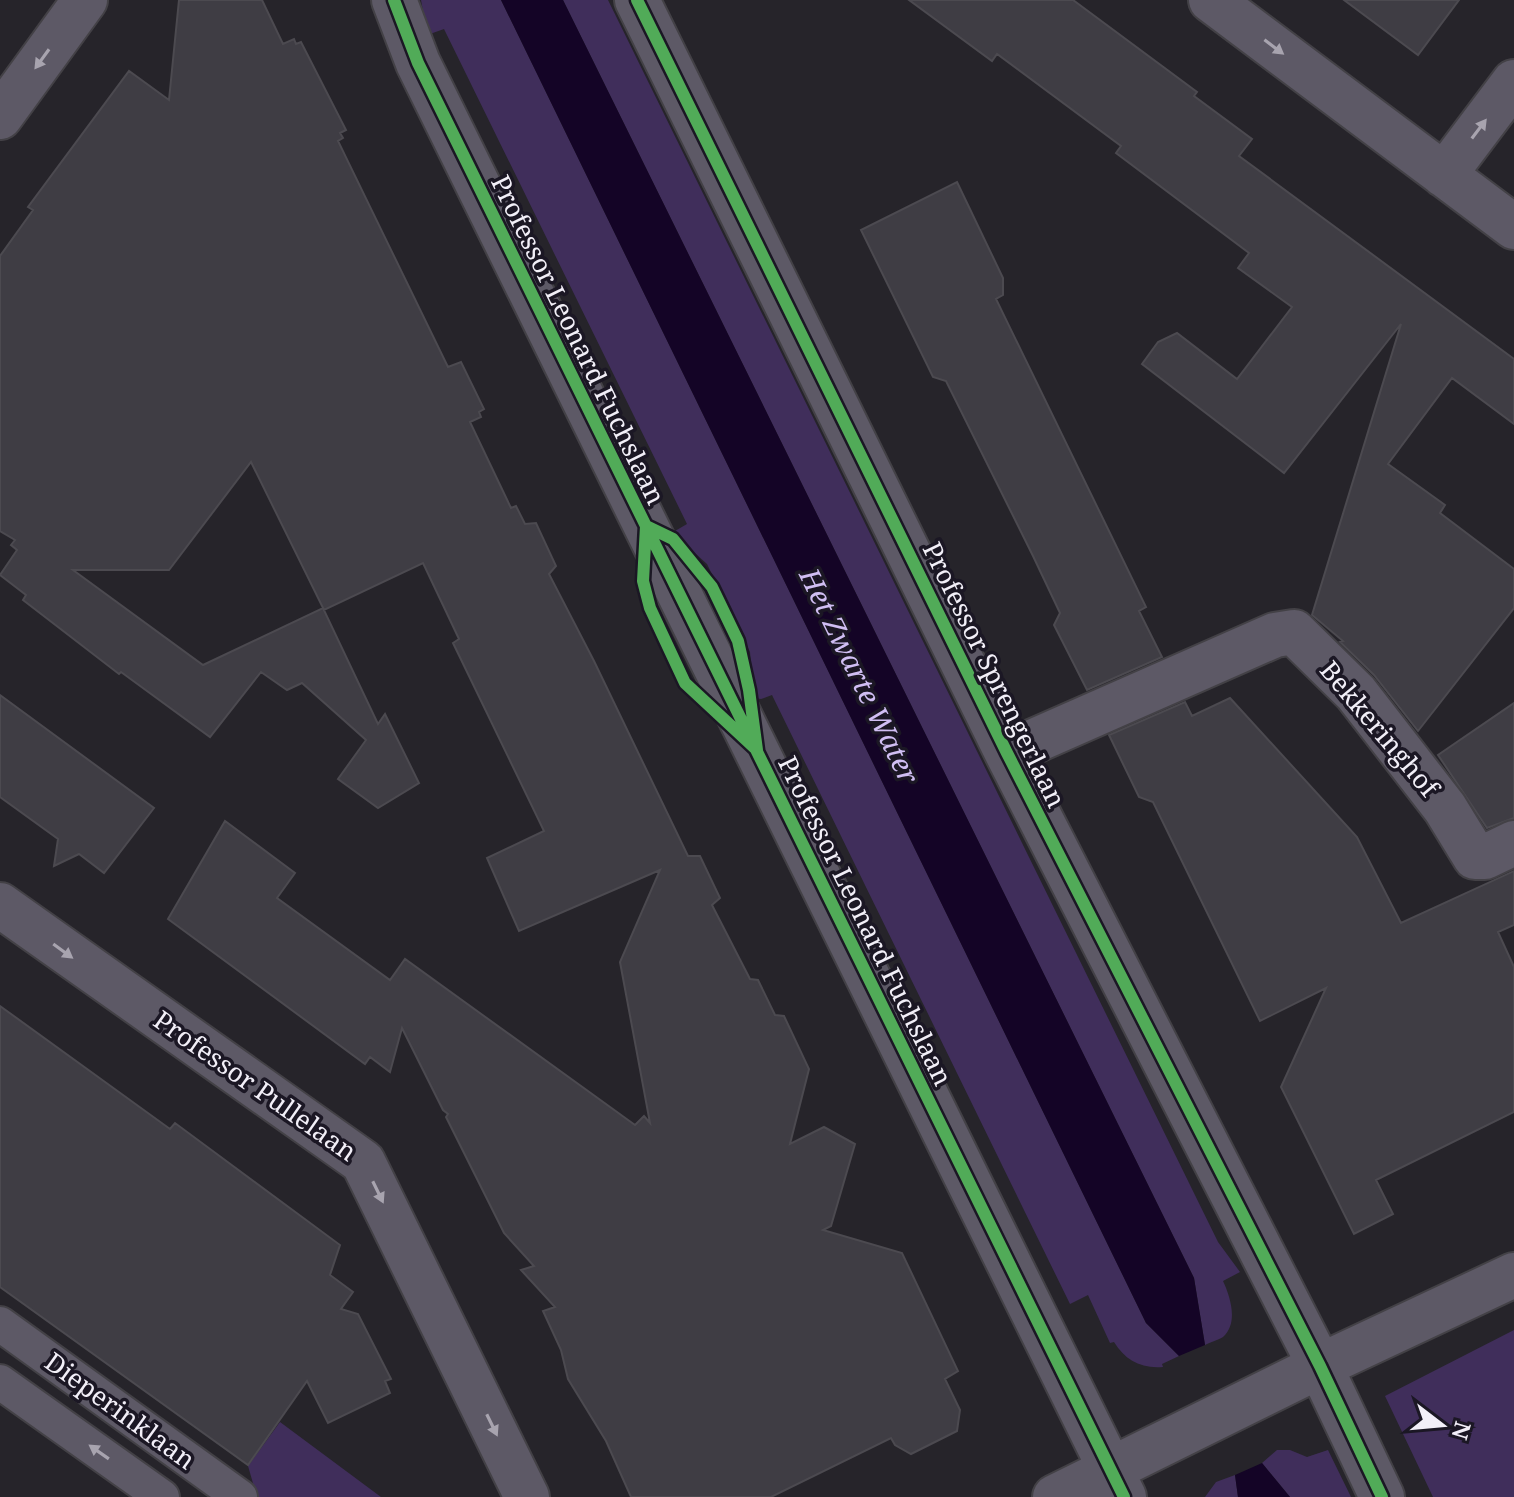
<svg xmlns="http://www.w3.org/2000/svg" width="1514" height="1497" viewBox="0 0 1514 1497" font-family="'Noto Serif',serif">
<rect width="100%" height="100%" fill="#26242a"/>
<path fill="#402e5b" d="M 421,0 L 501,0 L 1146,1323 L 1179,1356 L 1162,1364 L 1163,1367 C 1141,1369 1125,1360 1114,1342 L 1110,1343 L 1088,1295 L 1070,1304 L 772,695 L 761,699 L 754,698 L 750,652 L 707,564 L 676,536 L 675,531 L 687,524 L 444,29 L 430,34 L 426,27 Z
M 563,0 L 608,0 L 1218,1242 L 1240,1272 L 1223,1281 C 1230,1296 1239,1323 1223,1337 C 1219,1340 1210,1342 1205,1345 L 1194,1278 Z
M 1514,1330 L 1514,1497 L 1433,1497 L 1385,1396 Z
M 280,1422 L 381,1497 L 257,1497 L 248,1466 Z
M 1277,1450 L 1290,1450 L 1307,1457 L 1328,1450 L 1351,1497 L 1290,1497 L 1262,1463 Z
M 1235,1475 L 1238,1497 L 1205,1497 L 1216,1482 Z"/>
<path fill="#140426" d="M 501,0 L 563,0 L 1194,1278 L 1205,1345 L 1179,1356 L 1146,1323 Z
M 1262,1463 L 1290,1497 L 1238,1497 L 1235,1475 Z"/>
<path fill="#3f3d44" stroke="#4c4a50" stroke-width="2" d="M 179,0 L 262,0 L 283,44 L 294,39 L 296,44 L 301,42 L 346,130 L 340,133 L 343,138 L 338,141 L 448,367 L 461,362 L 484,409 L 479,412 L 481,417 L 470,422 L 511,508 L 516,506 L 525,524 L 536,523 L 556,566 L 549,574 L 594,661 L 688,856 L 700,856 L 720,898 L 712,905 L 750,979 L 758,980 L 775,1015 L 784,1016 L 809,1069 L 790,1144 L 824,1127 L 855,1144 L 831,1226 L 823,1230 L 902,1253 L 958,1371 L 945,1379 L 960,1410 L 957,1431 L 911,1454 L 895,1445 L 891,1438 L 771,1497 L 631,1497 L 606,1441 L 568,1379 L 561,1350 L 543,1311 L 555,1307 L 521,1270 L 534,1266 L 504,1233 L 446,1117 L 448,1114 L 443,1110 L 402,1028 L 390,1072 L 370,1057 L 365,1064 L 168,919 L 225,821 L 295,873 L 277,898 L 390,980 L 405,959 L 635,1125 L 644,1116 L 650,1123 L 620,962 L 660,870 L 519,931 L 487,858 L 544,831 L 453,643 L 459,639 L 423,563 L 324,610 L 251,462 L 169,570 L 73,570 L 203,665 L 323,608 L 378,724 L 385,714 L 419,783 L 378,808 L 338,779 L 366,740 L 302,683 L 287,690 L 261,672 L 210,737 L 121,672 L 119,674 L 23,600 L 26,595 L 0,575 L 17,550 L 11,545 L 15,540 L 0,531 L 0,256 L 33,210 L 28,207 L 129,71 L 169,100 Z
M 909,0 L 1073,0 L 1197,92 L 1194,96 L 1252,139 L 1239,156 L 1514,359 L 1514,424 L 1452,378 L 1388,464 L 1445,505 L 1440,513 L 1514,569 L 1514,608 L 1418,731 L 1374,675 L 1340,642 L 1343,641 L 1312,615 L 1401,324 L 1284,473 L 1142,364 L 1158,342 L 1177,333 L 1237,379 L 1292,307 L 1238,268 L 1249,253 L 1116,153 L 1121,146 L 997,54 L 992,61 Z
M 1344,0 L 1459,0 L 1418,55 Z
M 957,182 L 1003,278 L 1003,295 L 996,299 L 1146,607 L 1139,611 L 1162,657 L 1087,690 L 1054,625 L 1060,613 L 1033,556 L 946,381 L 933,377 L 861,230 Z
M 0,695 L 154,808 L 104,873 L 79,854 L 54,866 L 58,839 L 0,797 Z
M 1230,698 L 1357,837 L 1401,923 L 1514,871 L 1514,925 L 1498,932 L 1514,967 L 1514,1112 L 1376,1180 L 1393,1214 L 1354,1234 L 1281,1087 L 1326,988 L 1260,1021 L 1153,802 L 1139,797 L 1109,735 L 1185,702 L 1192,716 Z
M 1514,703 L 1514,818 L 1487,828 L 1438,755 Z
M 0,1006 L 170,1129 L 175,1123 L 340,1245 L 330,1275 L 353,1292 L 341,1309 L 358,1314 L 391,1379 L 385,1381 L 390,1393 L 328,1423 L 307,1381 L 248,1465 L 0,1287 Z"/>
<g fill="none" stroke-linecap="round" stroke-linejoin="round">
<defs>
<path id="lane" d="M 0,1324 L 240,1497
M 0,1382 L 162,1497"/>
<path id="street" d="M 394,0 L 418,63 L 1124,1497
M 637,0 L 1007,753 L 1320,1366 L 1382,1497
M 1211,0 L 1514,227
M 0,117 L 85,0
M 1444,175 L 1514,82
M 1007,753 L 1275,635 L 1294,632 L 1356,693 L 1445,808 L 1475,857 L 1485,857 L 1514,843
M 0,905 L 363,1162 L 527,1497
M 1055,1497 L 1320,1366 L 1514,1275"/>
</defs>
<use href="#lane" stroke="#434146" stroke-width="38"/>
<use href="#street" stroke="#434146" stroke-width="48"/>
<use href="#lane" stroke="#5d5966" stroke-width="34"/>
<use href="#street" stroke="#5d5966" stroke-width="44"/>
<defs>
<path id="cycleway" d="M 394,0 L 418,63 L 1124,1497
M 637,0 L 1007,753 L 1320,1366 L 1382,1497
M 646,526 L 673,539 L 712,587 L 738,641 L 749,690 L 757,750 L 685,683 L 650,608 L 643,581 Z"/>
</defs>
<use href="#cycleway" stroke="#1b1724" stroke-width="17"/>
<use href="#cycleway" stroke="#51ab58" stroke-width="12"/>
</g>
<defs><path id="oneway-solid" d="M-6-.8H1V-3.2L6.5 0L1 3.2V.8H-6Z" transform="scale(2)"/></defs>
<g fill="#a8a4af">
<use href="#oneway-solid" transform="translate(1274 47) rotate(37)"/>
<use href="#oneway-solid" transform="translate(42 59) rotate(126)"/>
<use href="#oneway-solid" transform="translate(1479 129) rotate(-53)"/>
<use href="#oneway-solid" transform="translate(63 951) rotate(36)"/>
<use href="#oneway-solid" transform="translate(378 1192) rotate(64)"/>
<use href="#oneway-solid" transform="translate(492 1425) rotate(64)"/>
<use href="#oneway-solid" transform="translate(99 1452) rotate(-145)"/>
</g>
<g text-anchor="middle" stroke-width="7" stroke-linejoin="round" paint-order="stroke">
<g font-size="26" fill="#f2eff8" stroke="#1b1724">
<text transform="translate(578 340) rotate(64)" y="9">Professor Leonard Fuchslaan</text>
<text transform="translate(994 675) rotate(64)" y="9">Professor Sprengerlaan</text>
<text transform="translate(1379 729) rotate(50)" y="9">Bekkeringhof</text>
<text transform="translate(865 921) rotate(64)" y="9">Professor Leonard Fuchslaan</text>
<text transform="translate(255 1086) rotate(35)" y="9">Professor Pullelaan</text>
<text transform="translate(120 1411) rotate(36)" y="9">Dieperinklaan</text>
</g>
<g font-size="28" font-style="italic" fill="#d0bef3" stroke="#1b1724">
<text transform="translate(859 676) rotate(64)" y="10">Het Zwarte Water</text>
</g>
</g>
<g transform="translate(1442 1425) rotate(106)" stroke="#1b1724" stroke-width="6" paint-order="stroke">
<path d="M0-6L14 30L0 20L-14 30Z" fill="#f2eff8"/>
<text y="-12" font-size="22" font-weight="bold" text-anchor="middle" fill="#f2eff8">N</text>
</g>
</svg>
